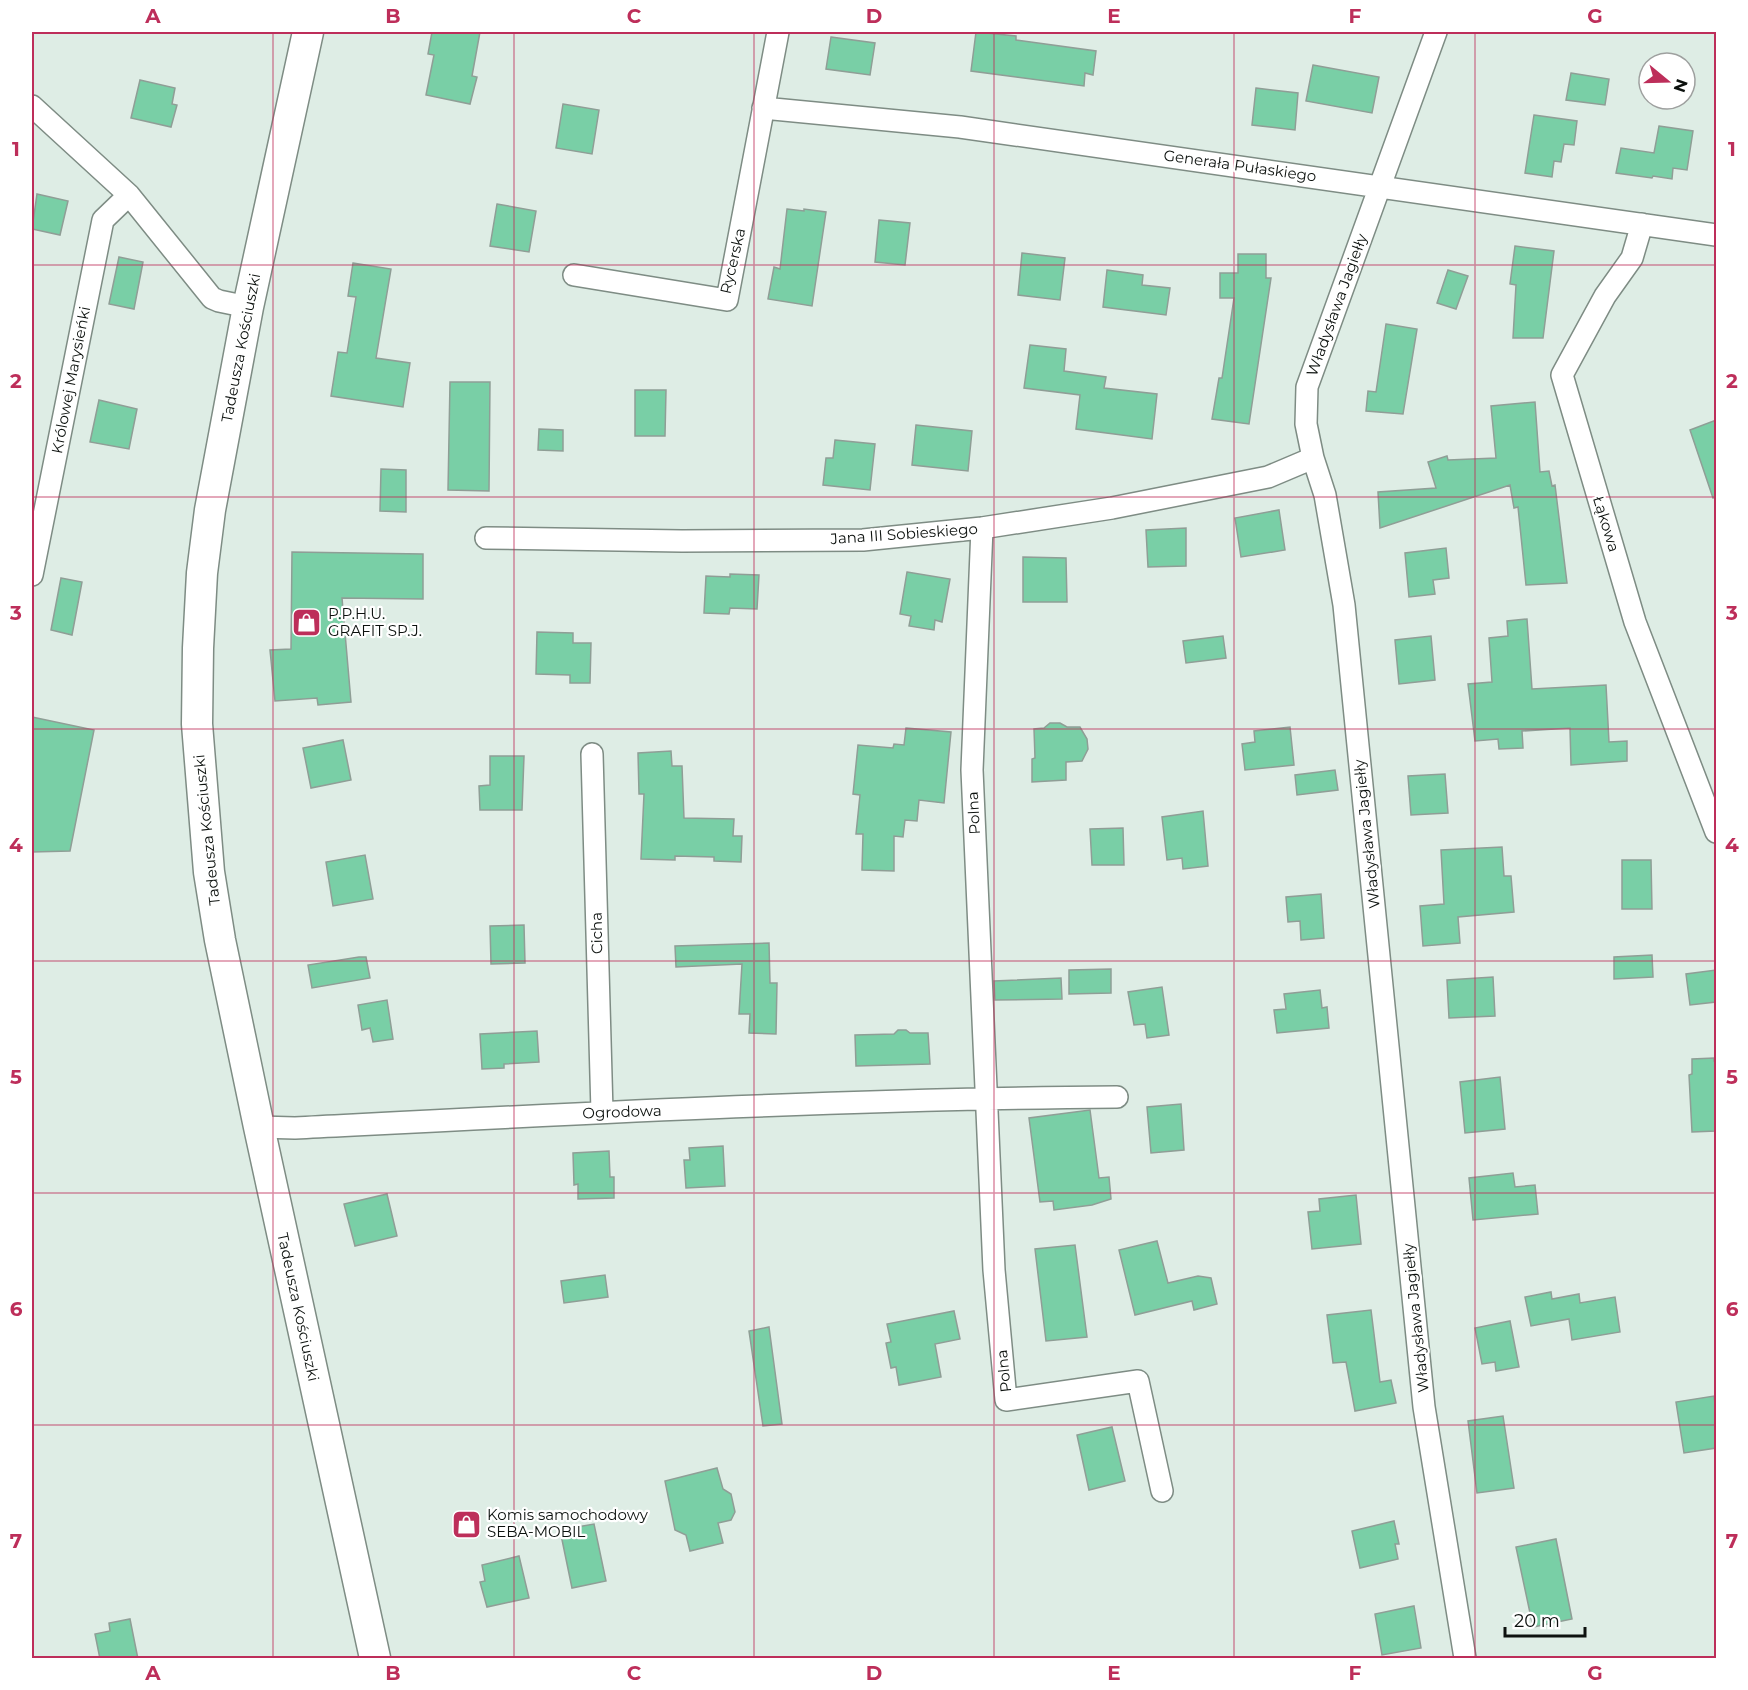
<svg xmlns="http://www.w3.org/2000/svg" width="1748" height="1690" viewBox="0 0 1748 1690" font-family="Montserrat,sans-serif">
<rect width="100%" height="100%" fill="#deede5"/>
<path fill="#79cfa6" stroke="#8f9e96" stroke-width="1.5" d="M 432,32 L 480,32 L 472,76 L 477,77 L 470,104 L 426,95 L 434,55 L 428,54 Z
M 976,32 L 1016,36 L 1016,40 L 1096,51 L 1093,75 L 1085,73 L 1084,86 L 971,71 Z
M 831,37 L 875,43 L 870,75 L 826,69 Z
M 1313,65 L 1379,77 L 1372,113 L 1306,101 Z
M 1571,73 L 1609,79 L 1605,105 L 1566,100 Z
M 140,80 L 175,88 L 172,104 L 177,105 L 171,127 L 131,118 Z
M 1256,88 L 1298,93 L 1295,130 L 1252,125 Z
M 563,104 L 599,110 L 592,154 L 556,148 Z
M 1534,115 L 1577,121 L 1574,145 L 1564,144 L 1561,162 L 1554,161 L 1552,177 L 1525,173 Z
M 1659,126 L 1693,131 L 1687,170 L 1673,168 L 1672,179 L 1653,176 L 1652,178 L 1616,173 L 1621,148 L 1654,153 Z
M 37,194 L 68,201 L 60,235 L 32,229 Z
M 497,204 L 536,211 L 529,252 L 490,246 Z
M 787,209 L 804,211 L 804,209 L 826,212 L 812,306 L 768,299 L 774,267 L 780,269 Z
M 879,220 L 910,223 L 905,265 L 875,262 Z
M 1515,246 L 1554,251 L 1543,338 L 1513,338 L 1516,285 L 1510,284 Z
M 1022,253 L 1065,258 L 1060,300 L 1018,295 Z
M 1238,254 L 1266,254 L 1266,278 L 1271,278 L 1249,424 L 1212,419 L 1219,378 L 1222,378 L 1234,298 L 1220,298 L 1220,273 L 1238,273 Z
M 119,257 L 143,262 L 134,309 L 109,304 Z
M 353,263 L 391,269 L 376,358 L 410,363 L 403,407 L 331,396 L 338,352 L 347,353 L 356,297 L 348,296 Z
M 1107,270 L 1143,275 L 1142,285 L 1170,288 L 1166,315 L 1103,307 Z
M 1448,270 L 1468,276 L 1456,309 L 1437,303 Z
M 1386,324 L 1417,329 L 1403,414 L 1366,411 L 1368,391 L 1376,392 Z
M 1030,345 L 1066,349 L 1064,371 L 1106,377 L 1104,388 L 1157,394 L 1152,439 L 1076,429 L 1080,395 L 1024,388 Z
M 450,382 L 490,382 L 489,491 L 448,490 Z
M 635,390 L 666,390 L 665,436 L 635,436 Z
M 99,400 L 137,409 L 129,449 L 90,442 Z
M 1535,402 L 1540,472 L 1549,471 L 1552,486 L 1555,485 L 1567,583 L 1526,585 L 1518,507 L 1514,508 L 1510,485 L 1380,528 L 1378,492 L 1436,488 L 1428,462 L 1447,456 L 1448,460 L 1496,458 L 1491,406 Z
M 1716,420 L 1716,497 L 1713,498 L 1690,430 Z
M 916,425 L 972,431 L 968,471 L 912,465 Z
M 539,429 L 563,430 L 563,451 L 538,450 Z
M 835,440 L 875,444 L 870,490 L 823,485 L 826,458 L 833,458 Z
M 381,469 L 406,470 L 406,512 L 380,511 Z
M 1279,510 L 1285,550 L 1241,557 L 1235,518 Z
M 1186,528 L 1186,566 L 1148,567 L 1146,530 Z
M 1446,548 L 1449,578 L 1433,580 L 1435,594 L 1409,597 L 1405,553 Z
M 292,552 L 423,554 L 423,599 L 342,598 L 351,702 L 318,705 L 317,698 L 275,701 L 270,650 L 291,649 Z
M 1023,557 L 1066,558 L 1067,602 L 1023,602 Z
M 907,572 L 950,579 L 942,622 L 935,620 L 934,630 L 909,626 L 911,616 L 900,614 Z
M 730,574 L 759,575 L 757,609 L 730,608 L 729,614 L 704,613 L 706,576 L 730,577 Z
M 61,578 L 82,582 L 72,635 L 51,630 Z
M 1527,619 L 1532,689 L 1606,685 L 1609,742 L 1627,741 L 1627,761 L 1571,765 L 1570,728 L 1522,731 L 1523,748 L 1499,749 L 1498,739 L 1475,741 L 1468,684 L 1492,682 L 1489,638 L 1508,636 L 1507,621 Z
M 537,632 L 573,633 L 573,643 L 591,643 L 590,683 L 570,683 L 570,675 L 536,674 Z
M 1223,636 L 1226,658 L 1186,663 L 1183,641 Z
M 1431,636 L 1435,680 L 1399,684 L 1395,640 Z
M 32,717 L 94,730 L 70,851 L 32,852 Z
M 1050,723 L 1060,723 L 1067,727 L 1080,727 L 1087,739 L 1088,749 L 1082,761 L 1066,762 L 1066,780 L 1032,782 L 1032,759 L 1035,758 L 1034,729 L 1044,728 Z
M 1290,727 L 1294,765 L 1245,770 L 1242,744 L 1255,742 L 1254,731 Z
M 906,728 L 951,732 L 944,803 L 919,800 L 917,821 L 905,820 L 903,837 L 894,836 L 894,871 L 862,870 L 863,834 L 856,834 L 860,795 L 853,794 L 858,745 L 893,748 L 894,744 L 904,745 Z
M 343,740 L 351,780 L 311,788 L 303,748 Z
M 671,751 L 672,766 L 682,766 L 684,818 L 734,819 L 733,836 L 742,836 L 741,862 L 714,861 L 714,857 L 675,856 L 675,860 L 641,859 L 644,794 L 639,794 L 638,753 Z
M 490,756 L 524,756 L 522,810 L 480,810 L 479,786 L 490,785 Z
M 1335,770 L 1338,790 L 1297,795 L 1295,775 Z
M 1445,774 L 1448,813 L 1411,815 L 1408,776 Z
M 1203,811 L 1208,866 L 1183,869 L 1182,858 L 1167,860 L 1162,817 Z
M 1123,828 L 1124,865 L 1092,865 L 1090,829 Z
M 1502,847 L 1504,876 L 1511,876 L 1514,912 L 1458,917 L 1460,943 L 1423,946 L 1420,906 L 1444,904 L 1441,850 Z
M 365,855 L 373,899 L 333,906 L 326,862 Z
M 1622,860 L 1651,860 L 1652,909 L 1622,909 Z
M 1321,894 L 1324,938 L 1301,940 L 1300,921 L 1288,922 L 1286,897 Z
M 524,925 L 525,963 L 491,964 L 490,926 Z
M 769,943 L 770,983 L 777,983 L 776,1034 L 749,1033 L 750,1014 L 739,1014 L 742,964 L 676,967 L 675,946 Z
M 1652,955 L 1653,977 L 1614,979 L 1614,957 Z
M 359,957 L 366,957 L 370,978 L 312,988 L 308,965 Z
M 1111,969 L 1111,993 L 1069,994 L 1069,970 Z
M 1716,970 L 1716,1002 L 1690,1005 L 1686,974 Z
M 1493,977 L 1495,1016 L 1449,1018 L 1447,980 Z
M 1061,978 L 1062,999 L 995,1000 L 994,981 Z
M 1162,987 L 1169,1035 L 1147,1038 L 1145,1024 L 1134,1025 L 1128,992 Z
M 1320,990 L 1322,1008 L 1327,1007 L 1329,1028 L 1277,1033 L 1274,1010 L 1286,1009 L 1284,994 Z
M 387,1000 L 393,1039 L 373,1042 L 370,1028 L 362,1030 L 358,1005 Z
M 898,1030 L 906,1030 L 910,1033 L 928,1033 L 930,1064 L 856,1066 L 855,1035 L 894,1034 Z
M 537,1031 L 539,1062 L 504,1064 L 504,1068 L 482,1069 L 480,1034 Z
M 1714,1058 L 1714,1061 L 1716,1061 L 1716,1131 L 1692,1132 L 1689,1075 L 1692,1074 L 1692,1059 Z
M 1500,1077 L 1505,1129 L 1465,1133 L 1460,1082 Z
M 1181,1104 L 1184,1150 L 1151,1153 L 1147,1107 Z
M 1090,1110 L 1099,1178 L 1109,1177 L 1111,1199 L 1092,1205 L 1054,1210 L 1053,1201 L 1040,1202 L 1029,1118 Z
M 723,1146 L 725,1186 L 686,1188 L 684,1160 L 690,1160 L 689,1148 Z
M 609,1151 L 610,1177 L 614,1177 L 614,1198 L 578,1199 L 578,1184 L 574,1185 L 573,1153 Z
M 1513,1173 L 1515,1187 L 1535,1185 L 1538,1214 L 1473,1220 L 1469,1178 Z
M 387,1194 L 397,1236 L 355,1246 L 344,1204 Z
M 1356,1195 L 1361,1244 L 1312,1249 L 1308,1212 L 1320,1211 L 1319,1199 Z
M 1157,1241 L 1168,1283 L 1198,1276 L 1211,1278 L 1217,1304 L 1194,1310 L 1192,1301 L 1135,1315 L 1119,1250 Z
M 1075,1245 L 1087,1337 L 1046,1341 L 1035,1249 Z
M 605,1275 L 608,1297 L 564,1303 L 561,1281 Z
M 1551,1292 L 1552,1299 L 1579,1294 L 1580,1303 L 1615,1297 L 1620,1332 L 1572,1340 L 1569,1319 L 1531,1326 L 1525,1297 Z
M 1371,1310 L 1380,1382 L 1391,1380 L 1396,1403 L 1355,1411 L 1346,1362 L 1333,1363 L 1327,1315 Z
M 954,1311 L 960,1339 L 935,1344 L 941,1377 L 899,1385 L 896,1367 L 891,1368 L 886,1343 L 891,1342 L 887,1324 Z
M 1510,1321 L 1519,1367 L 1496,1371 L 1495,1362 L 1482,1364 L 1475,1328 Z
M 769,1327 L 782,1424 L 763,1426 L 749,1331 Z
M 1714,1396 L 1716,1413 L 1716,1448 L 1684,1453 L 1676,1402 Z
M 1503,1416 L 1514,1488 L 1477,1493 L 1468,1421 Z
M 1112,1427 L 1125,1481 L 1089,1490 L 1077,1435 Z
M 717,1468 L 723,1489 L 731,1494 L 735,1512 L 731,1520 L 718,1523 L 723,1543 L 690,1551 L 686,1535 L 675,1530 L 665,1481 Z
M 1394,1521 L 1399,1544 L 1395,1544 L 1398,1559 L 1360,1568 L 1352,1531 Z
M 594,1524 L 606,1581 L 572,1588 L 560,1530 Z
M 1556,1539 L 1572,1619 L 1533,1627 L 1516,1547 Z
M 519,1556 L 529,1598 L 487,1607 L 480,1582 L 485,1581 L 482,1565 Z
M 1414,1606 L 1421,1648 L 1382,1655 L 1375,1614 Z
M 130,1619 L 138,1659 L 100,1659 L 95,1634 L 110,1631 L 109,1623 Z"/>
<g fill="none" stroke-linecap="round" stroke-linejoin="round">
<defs>
<path id="street" d="M 1436,32 L 1307,387 L 1306,424 L 1313,458 L 1325,495 L 1344,605 L 1424,1407 L 1465,1658
M 32,106 L 129,195 L 212,298 L 219,301 L 248,307
M 763,108 L 960,127 L 1716,235
M 1642,224 L 1632,258 L 1605,296 L 1562,375 L 1635,622 L 1716,832
M 574,275 L 727,300 L 778,32
M 982,528 L 972,770 L 994,1270 L 1006,1400 L 1138,1381 L 1162,1491
M 486,538 L 682,541 L 863,540 L 982,528 L 1112,508 L 1268,477 L 1313,458
M 32,575 L 103,220 L 129,195
M 592,754 L 602,1112
M 259,1127 L 295,1128 C 569,1114 843,1099 1117,1097"/>
<path id="secondary" d="M 308,32 L 248,307 L 210,510 L 202,573 L 198,648 L 197,724 L 209,872 L 220,940 L 259,1127 L 375,1658"/>
</defs>
<use href="#street" stroke="#7e8c84" stroke-width="24"/>
<use href="#secondary" stroke="#7e8c84" stroke-width="33"/>
<use href="#street" stroke="#fff" stroke-width="21"/>
<use href="#secondary" stroke="#fff" stroke-width="30"/>
</g>
<path fill="none" stroke="#bd2e5a" stroke-width="1.5" stroke-opacity="0.55" d="M 273,32 L 273,1658M 514,32 L 514,1658M 754,32 L 754,1658M 994,32 L 994,1658M 1234,32 L 1234,1658M 1475,32 L 1475,1658M 32,265 L 1716,265M 32,497 L 1716,497M 32,729 L 1716,729M 32,961 L 1716,961M 32,1193 L 1716,1193M 32,1425 L 1716,1425"/>
<defs>
<symbol id="shop-square" viewBox="-11 -11 22 22"><rect x="-9" y="-9" width="18" height="18" rx="4" fill="#bd2e5a" stroke="#fff"/><path d="M-5-2.5h2.3a2.7 3.5 0 0 1 5.4 0H5L5.5 6h-11ZM-1.5-2.5h3a1.5 2.3 0 0 0-3 0Z" fill="#fff"/></symbol>
</defs>
<g fill-rule="evenodd">
<use href="#shop-square" x="290" y="606" width="33" height="33"/>
<use href="#shop-square" x="450" y="1508" width="33" height="33"/>
</g>
<g text-anchor="middle" stroke-width="4.5" stroke-linejoin="round" paint-order="stroke">
<g font-size="15" fill="#0c110e" stroke="#fff">
<text transform="translate(1240 166) rotate(8)" y="5">Generała Pułaskiego</text>
<text transform="translate(733 261) rotate(-77)" y="5">Rycerska</text>
<text transform="translate(1337 305) rotate(-70)" y="5">Władysława Jagiełły</text>
<text transform="translate(241 348) rotate(-79)" y="5">Tadeusza Kościuszki</text>
<text transform="translate(71 380) rotate(-79)" y="5">Królowej Marysieńki</text>
<text transform="translate(1606 524) rotate(73)" y="5">Łąkowa</text>
<text transform="translate(904 534) rotate(-4)" y="5">Jana III Sobieskiego</text>
<text transform="translate(974 813) rotate(-93)" y="5">Polna</text>
<text transform="translate(207 830) rotate(-96)" y="5">Tadeusza Kościuszki</text>
<text transform="translate(1367 834) rotate(-96)" y="5">Władysława Jagiełły</text>
<text transform="translate(597 933) rotate(-91)" y="5">Cicha</text>
<text transform="translate(622 1112) rotate(-2)" y="5">Ogrodowa</text>
<text transform="translate(298 1307) rotate(78)" y="5">Tadeusza Kościuszki</text>
<text transform="translate(1416 1318) rotate(-96)" y="5">Władysława Jagiełły</text>
<text transform="translate(1004 1371) rotate(-96)" y="5">Polna</text>
</g>
<g font-size="15" fill="#0c110e" stroke="#fff" text-anchor="start">
<text x="328" y="619">P.P.H.U.<tspan x="328" dy="17">GRAFIT SP.J.</tspan></text>
<text x="487" y="1520">Komis samochodowy<tspan x="487" dy="17">SEBA-MOBIL</tspan></text>
</g>
</g>
<rect width="1748" height="1690" fill="none" stroke="#ffffff" stroke-width="66"/>
<g transform="translate(1667 81) rotate(109)"><circle r="28" fill="#ffffff" stroke="#9ea09f" stroke-width="1.5"/>
<path d="M0-4.5L10 22L0 15L-10 22Z" fill="#bd2e5a"/>
<text y="-9" font-size="16" font-weight="bold" text-anchor="middle" fill="#0c110e">N</text>
</g>
<path d="M1505 1627v9h80v-9" fill="none" stroke="#0c110e" stroke-width="3"/>
<text x="1514" y="1627" font-size="18" fill="#0c110e" stroke="#ffffff" stroke-width="4.5" paint-order="stroke">20 m</text>
<rect x="33" y="33" width="1682" height="1624" fill="none" stroke="#bd2e5a" stroke-width="2"/>
<g font-size="20" text-anchor="middle" font-weight="bold" fill="#bd2e5a">
<text x="153" y="23">A</text>
<text x="393" y="23">B</text>
<text x="634" y="23">C</text>
<text x="874" y="23">D</text>
<text x="1114" y="23">E</text>
<text x="1355" y="23">F</text>
<text x="1595" y="23">G</text>
<text x="16" y="156">1</text>
<text x="1732" y="156">1</text>
<text x="16" y="388">2</text>
<text x="1732" y="388">2</text>
<text x="16" y="620">3</text>
<text x="1732" y="620">3</text>
<text x="16" y="852">4</text>
<text x="1732" y="852">4</text>
<text x="16" y="1084">5</text>
<text x="1732" y="1084">5</text>
<text x="16" y="1316">6</text>
<text x="1732" y="1316">6</text>
<text x="16" y="1548">7</text>
<text x="1732" y="1548">7</text>
<text x="153" y="1680">A</text>
<text x="393" y="1680">B</text>
<text x="634" y="1680">C</text>
<text x="874" y="1680">D</text>
<text x="1114" y="1680">E</text>
<text x="1355" y="1680">F</text>
<text x="1595" y="1680">G</text>
</g>
</svg>
